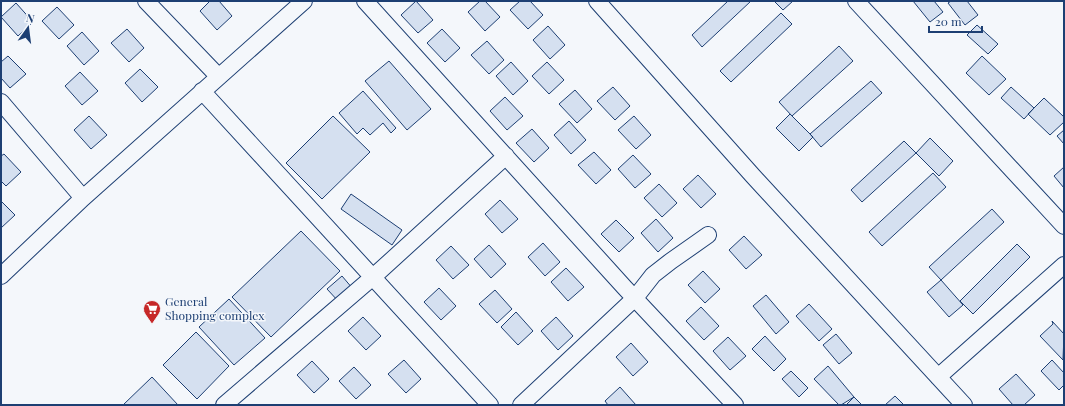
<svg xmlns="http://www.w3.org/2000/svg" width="1065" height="406" viewBox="0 0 1065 406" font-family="'Playfair Display',serif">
<rect width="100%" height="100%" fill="#f4f7fb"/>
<path fill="#d5e0f0" stroke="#1d3f73" d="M 210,1 L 219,1 L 232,16 L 217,30 L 200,11 Z
M 416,1 L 433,20 L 418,33 L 401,15 Z
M 480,1 L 485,1 L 500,17 L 485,31 L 468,12 Z
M 520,1 L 530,1 L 543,15 L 528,29 L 510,10 Z
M 728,1 L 751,1 L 702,47 L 692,35 Z
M 774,1 L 793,1 L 783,10 Z
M 913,1 L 934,1 L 943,12 L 930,22 Z
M 951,1 L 967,1 L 978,15 L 965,25 L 948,3 Z
M 16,3 L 33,22 L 18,36 L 1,17 Z
M 57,7 L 74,25 L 59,39 L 42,21 Z
M 781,13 L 792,24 L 731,82 L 720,71 Z
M 977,25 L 998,44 L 988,54 L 967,35 Z
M 548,26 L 565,45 L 550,59 L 533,40 Z
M 127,29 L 144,48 L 129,62 L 111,43 Z
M 442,29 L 460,48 L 445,62 L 427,43 Z
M 82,32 L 99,51 L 84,65 L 67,46 Z
M 487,41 L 504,60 L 489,74 L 471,55 Z
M 839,46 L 853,61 L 792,116 L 779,102 Z
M 8,56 L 26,74 L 10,88 L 1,78 L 1,62 Z
M 982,56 L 1006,79 L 989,95 L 966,73 Z
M 389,61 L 431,109 L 407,130 L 365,81 Z
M 511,62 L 528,81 L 513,95 L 496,76 Z
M 547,62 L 564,80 L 549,94 L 532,76 Z
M 140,69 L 158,87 L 142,102 L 125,83 Z
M 80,72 L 98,91 L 82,105 L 65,86 Z
M 871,81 L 882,93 L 821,147 L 810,134 Z
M 613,87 L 630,106 L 615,120 L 597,101 Z
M 1011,87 L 1034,108 L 1024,119 L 1001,98 Z
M 575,90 L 592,109 L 577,123 L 559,104 Z
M 363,91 L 396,128 L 391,133 L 383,123 L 370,135 L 363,128 L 357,134 L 339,113 Z
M 505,97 L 523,116 L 507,130 L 490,111 Z
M 1044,98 L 1064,117 L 1064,122 L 1050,135 L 1028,114 Z
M 790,114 L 813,137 L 799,151 L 776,128 Z
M 89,116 L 107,135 L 91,149 L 74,130 Z
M 333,116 L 370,152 L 322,199 L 286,163 Z
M 634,116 L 651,135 L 636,149 L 618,130 Z
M 569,121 L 586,140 L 571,154 L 554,135 Z
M 532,129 L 549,148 L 534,162 L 516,143 Z
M 1064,130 L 1064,144 L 1057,136 Z
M 930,138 L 953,161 L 939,176 L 916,153 Z
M 904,141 L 916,153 L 862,202 L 851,190 Z
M 594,152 L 611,170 L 596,184 L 578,165 Z
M 4,154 L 21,172 L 6,186 L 1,181 L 1,156 Z
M 633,155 L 651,174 L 635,188 L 618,169 Z
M 1064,167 L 1064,188 L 1054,176 Z
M 933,173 L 946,187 L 882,246 L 869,232 Z
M 698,175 L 716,194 L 701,208 L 683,189 Z
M 659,184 L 677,203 L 662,217 L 644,198 Z
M 351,194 L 402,230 L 392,245 L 341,209 Z
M 500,200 L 518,219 L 502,233 L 485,214 Z
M 1,201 L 15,215 L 1,228 Z
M 992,209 L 1004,222 L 941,280 L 929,267 Z
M 656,219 L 673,238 L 658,252 L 641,233 Z
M 616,220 L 634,238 L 619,252 L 601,234 Z
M 301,231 L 340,271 L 271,337 L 232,297 Z
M 744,236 L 762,255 L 746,269 L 729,250 Z
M 543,243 L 560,262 L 545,276 L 528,257 Z
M 1017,244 L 1030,257 L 973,314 L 960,301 Z
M 489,245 L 506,264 L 491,278 L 474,259 Z
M 451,246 L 469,265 L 453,279 L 436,260 Z
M 566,268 L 584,287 L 568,301 L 551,282 Z
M 703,271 L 720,289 L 705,303 L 688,285 Z
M 342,276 L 353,289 L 339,302 L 327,289 Z
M 941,280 L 963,305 L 949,317 L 927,292 Z
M 439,288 L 456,306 L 441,320 L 424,302 Z
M 495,290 L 512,309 L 497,323 L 479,304 Z
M 766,295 L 789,322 L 776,334 L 753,306 Z
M 229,299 L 265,338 L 234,365 L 199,327 Z
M 809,304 L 832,329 L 819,341 L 796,316 Z
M 701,307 L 719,326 L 704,340 L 686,321 Z
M 516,312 L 533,331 L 518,345 L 501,327 Z
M 363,317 L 381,336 L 366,350 L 348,331 Z
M 556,317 L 573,336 L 558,350 L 541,331 Z
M 1052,321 L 1064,334 L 1063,360 L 1040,336 L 1053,324 Z
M 196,332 L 229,366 L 197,399 L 163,365 Z
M 836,334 L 852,353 L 839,364 L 823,345 Z
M 765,336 L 786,359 L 774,371 L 752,349 Z
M 728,337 L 746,356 L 730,370 L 713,351 Z
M 631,343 L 648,362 L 633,376 L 616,357 Z
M 404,360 L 421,379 L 406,393 L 388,374 Z
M 1052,360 L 1064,373 L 1064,385 L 1059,390 L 1041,371 Z
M 312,361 L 329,379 L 314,393 L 297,375 Z
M 828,366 L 854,397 L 841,405 L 839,405 L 814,379 Z
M 354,367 L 371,385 L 356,399 L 339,381 Z
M 791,371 L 808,388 L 799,397 L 782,379 Z
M 1016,374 L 1035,395 L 1024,405 L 1013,405 L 999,389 Z
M 152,377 L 178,405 L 123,405 Z
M 620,387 L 636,405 L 608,405 L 605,401 Z
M 895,396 L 904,405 L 885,405 Z
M 854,397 L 862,405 L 846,405 Z"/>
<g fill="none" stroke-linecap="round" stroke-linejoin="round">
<defs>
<path id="minor" d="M 146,1 L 218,76
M 365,1 L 625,288 L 735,405
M 597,1 L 753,176 L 964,405
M 856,1 L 1064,226
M 202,91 L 490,405
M 1,102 L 83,198
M 1,276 L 83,198 L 304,1
M 938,377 L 1064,265
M 224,405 L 373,277 L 506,156
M 521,405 L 635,298 L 653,275 L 671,261 L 708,235"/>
</defs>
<use href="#minor" stroke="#1d3f73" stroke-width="18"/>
<use href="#minor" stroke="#f4f7fb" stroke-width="16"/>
</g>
<defs>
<symbol id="supermarket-pin" viewBox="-11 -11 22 30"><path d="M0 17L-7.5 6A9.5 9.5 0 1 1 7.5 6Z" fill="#c62828" stroke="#f4f7fb"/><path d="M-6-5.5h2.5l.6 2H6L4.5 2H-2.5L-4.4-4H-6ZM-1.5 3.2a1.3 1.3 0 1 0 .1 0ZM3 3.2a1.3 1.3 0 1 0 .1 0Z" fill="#fff"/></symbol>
</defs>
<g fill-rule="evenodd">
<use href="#supermarket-pin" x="142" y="299" width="20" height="27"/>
</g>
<g text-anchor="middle" stroke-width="3" stroke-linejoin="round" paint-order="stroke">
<g font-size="12" fill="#1d3f73" stroke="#f4f7fb" text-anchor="start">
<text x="165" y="306">General<tspan x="165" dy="14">Shopping complex</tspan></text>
</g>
</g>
<rect width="1065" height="406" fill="none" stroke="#1d3f73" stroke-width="4"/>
<g transform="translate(28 28) rotate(14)" stroke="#f4f7fb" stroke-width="3" paint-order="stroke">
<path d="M0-3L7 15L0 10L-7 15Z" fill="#1d3f73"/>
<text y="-6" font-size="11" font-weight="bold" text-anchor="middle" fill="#1d3f73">N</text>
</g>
<path d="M929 26v6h53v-6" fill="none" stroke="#1d3f73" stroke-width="2"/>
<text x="935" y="26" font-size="12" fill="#1d3f73" stroke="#f4f7fb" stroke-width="3" paint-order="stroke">20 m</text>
</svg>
